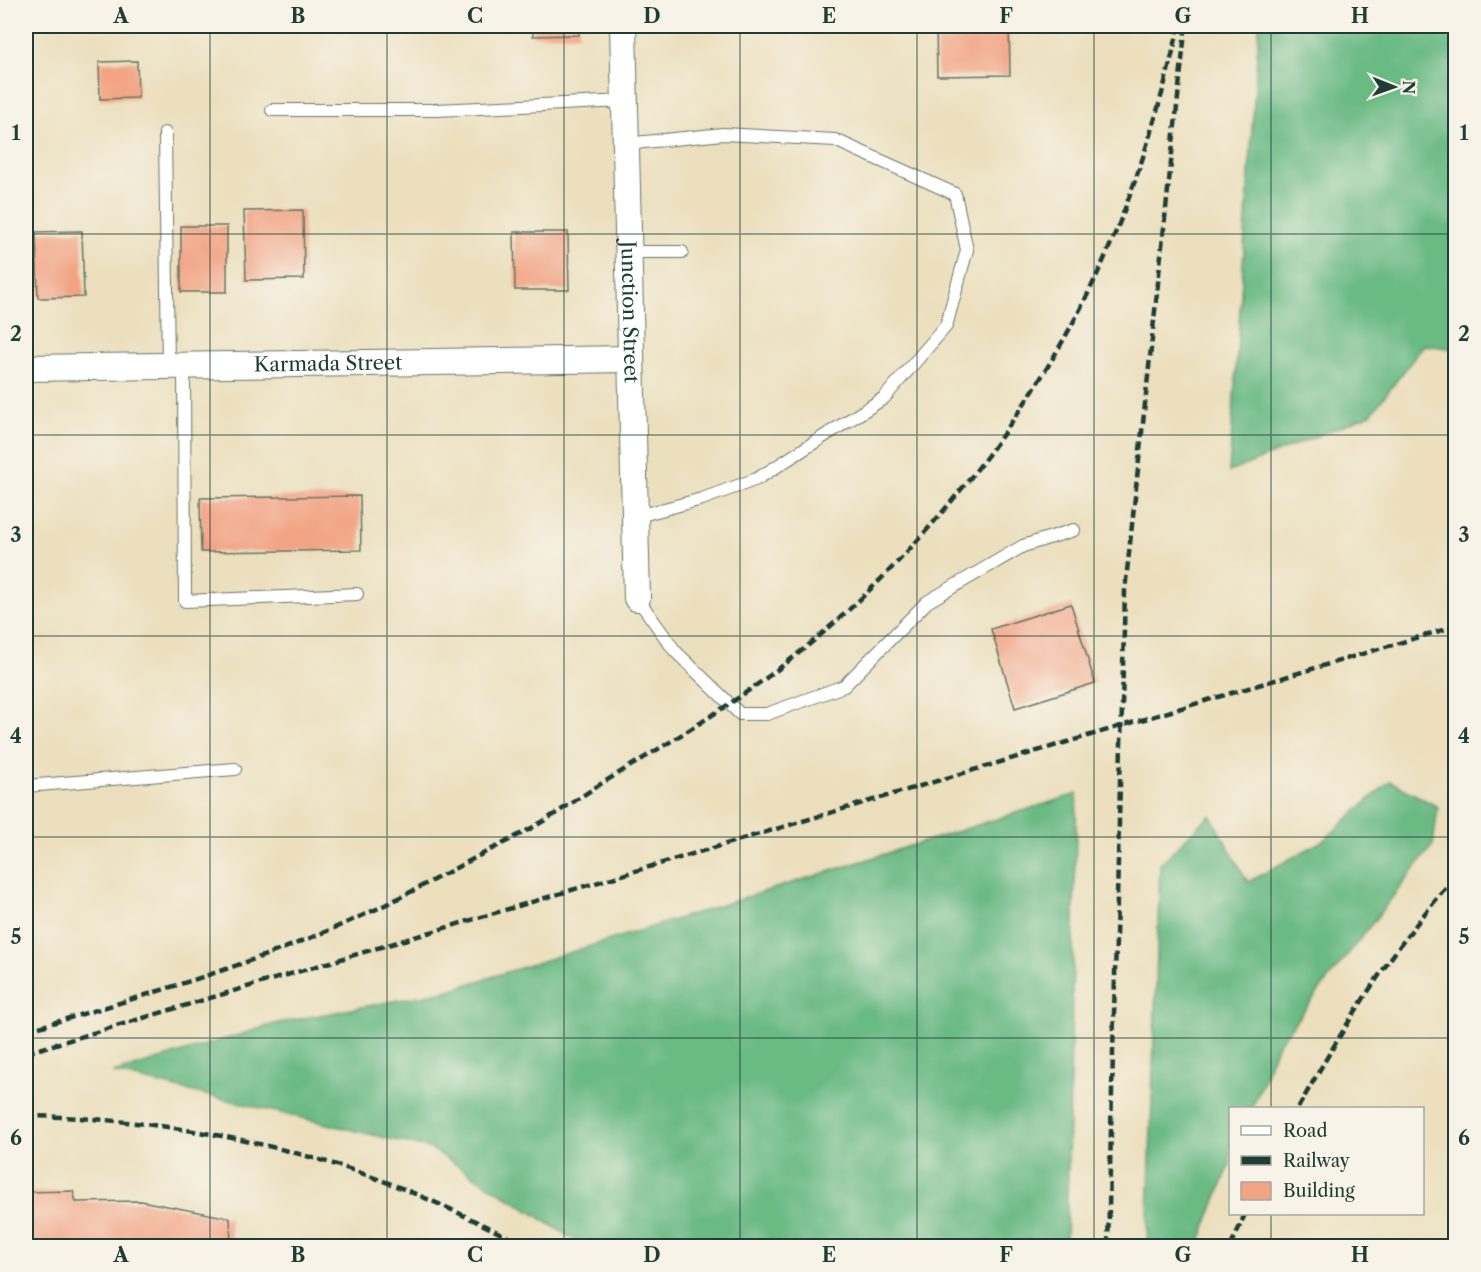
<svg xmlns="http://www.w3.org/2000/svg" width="1481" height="1272" viewBox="0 0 1481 1272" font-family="'Libre Caslon Text',serif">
<rect width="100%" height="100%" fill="#f7f3e8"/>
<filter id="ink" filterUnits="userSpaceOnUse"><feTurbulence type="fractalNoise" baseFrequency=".0167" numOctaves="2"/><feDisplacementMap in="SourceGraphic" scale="12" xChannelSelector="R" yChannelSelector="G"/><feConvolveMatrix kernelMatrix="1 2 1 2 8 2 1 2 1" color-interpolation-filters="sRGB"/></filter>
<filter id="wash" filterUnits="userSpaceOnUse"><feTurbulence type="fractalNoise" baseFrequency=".008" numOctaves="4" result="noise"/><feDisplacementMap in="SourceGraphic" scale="24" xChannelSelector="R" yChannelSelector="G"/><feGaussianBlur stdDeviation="1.35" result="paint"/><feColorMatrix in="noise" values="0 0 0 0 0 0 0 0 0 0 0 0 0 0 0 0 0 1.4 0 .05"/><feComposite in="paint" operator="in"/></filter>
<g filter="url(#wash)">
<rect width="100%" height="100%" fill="#ebdfbd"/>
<path fill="#6bba84" stroke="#457c5c" stroke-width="1.5" d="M 1259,26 L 1455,26 L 1455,349 L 1424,345 L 1371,414 L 1229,472 Z
M 1390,781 L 1438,807 L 1433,845 L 1278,1044 L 1252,1108 L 1230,1108 L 1230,1164 L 1198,1246 L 1147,1246 L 1160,864 L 1210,815 L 1248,882 L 1324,840 Z
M 1077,794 L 1066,1246 L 584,1246 L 432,1149 L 114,1073 L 278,1023 L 446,991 Z"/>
<g id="blocks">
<path fill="#f2a383" d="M 533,26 L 579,26 L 579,35 L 533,36 Z
M 936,26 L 1009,26 L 1010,75 L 937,76 Z
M 137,61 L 138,98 L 100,99 L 99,62 Z
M 303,210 L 304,279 L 246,280 L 244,211 Z
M 181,226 L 227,226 L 227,292 L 181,292 Z
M 82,231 L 84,297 L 38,298 L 36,232 Z
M 514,232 L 568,232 L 569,290 L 515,290 Z
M 360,496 L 361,550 L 201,552 L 200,498 Z
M 1071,604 L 1095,683 L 1015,708 L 991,629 Z
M 73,1191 L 76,1202 L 141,1201 L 230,1218 L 231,1246 L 26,1246 L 26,1192 Z"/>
</g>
</g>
<g filter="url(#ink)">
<use href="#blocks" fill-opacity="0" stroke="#667664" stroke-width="1.5"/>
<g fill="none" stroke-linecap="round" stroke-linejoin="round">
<defs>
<path id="service" d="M 272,110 L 437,110 L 624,101
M 165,133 L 168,366
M 625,144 L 723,134 L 835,140 L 955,194 L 967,250 L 946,326 L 884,398 L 757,479 L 702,499 L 634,517
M 627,252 L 682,252
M 184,365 L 185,601 L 357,594
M 637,598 L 675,651 L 740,714 L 767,714 L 844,686 L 927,602 L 1023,546 L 1074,530
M 26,786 L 235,769"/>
<g id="minor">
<path id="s1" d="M 623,26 L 637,598"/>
<path id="s2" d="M 26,368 L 629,359"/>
</g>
</defs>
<use href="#service" stroke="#667664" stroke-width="14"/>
<use href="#minor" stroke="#667664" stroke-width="28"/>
<use href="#service" stroke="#fff" stroke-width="12"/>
<use href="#minor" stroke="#fff" stroke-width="26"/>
<path stroke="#1f3d34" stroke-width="4.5" stroke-dasharray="9 4.5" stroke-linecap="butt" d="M 26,1031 C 135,998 244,968 348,922 C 390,904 431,881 471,860 C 497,846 525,833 550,817 C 568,806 586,793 604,782 C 680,736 758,690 825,631 C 932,539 1035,407 1095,279 C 1133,199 1159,112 1179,26
M 26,1053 L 1456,626
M 1298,1108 C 1343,1028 1393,946 1456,877
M 26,1116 C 157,1118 296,1143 418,1195 C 454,1210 490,1228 525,1246
M 1108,1246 L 1125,590 L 1185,32
M 1231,1246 L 1245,1214"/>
</g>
</g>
<path fill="none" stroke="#1f3d34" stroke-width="1.5" stroke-opacity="0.55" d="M 210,26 L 210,1246M 387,26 L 387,1246M 564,26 L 564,1246M 740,26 L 740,1246M 917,26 L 917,1246M 1094,26 L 1094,1246M 1271,26 L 1271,1108M 26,234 L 1456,234M 26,435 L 1456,435M 26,636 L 1456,636M 26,837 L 1456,837M 26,1038 L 1456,1038M 1271,1214 L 1271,1246"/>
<g text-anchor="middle" stroke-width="4.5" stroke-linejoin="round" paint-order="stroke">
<g font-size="20" fill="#1f3d34" stroke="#f7f3e8">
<text dy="7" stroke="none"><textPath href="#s1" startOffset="286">Junction Street</textPath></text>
<text dy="7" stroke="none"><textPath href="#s2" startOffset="302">Karmada Street</textPath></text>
</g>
</g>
<rect width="1481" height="1272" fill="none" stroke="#f7f3e8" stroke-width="66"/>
<rect x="1229" y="1107" width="195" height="108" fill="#f7f3e8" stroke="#a1aaa0" stroke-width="1.5"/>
<rect x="1241" y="1126" width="30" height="9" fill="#ffffff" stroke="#a1aaa0" stroke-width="1.5"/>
<text x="1283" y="1137" font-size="18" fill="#1f3d34">Road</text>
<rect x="1241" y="1156" width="30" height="9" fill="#1f3d34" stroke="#a1aaa0" stroke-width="1.5"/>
<text x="1283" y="1167" font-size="18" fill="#1f3d34">Railway</text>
<rect x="1241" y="1182" width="30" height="18" fill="#f2a383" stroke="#a1aaa0" stroke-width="1.5"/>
<text x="1283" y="1197" font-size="18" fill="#1f3d34">Building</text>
<g transform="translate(1394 87) rotate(91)" stroke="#f7f3e8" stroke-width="4.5" paint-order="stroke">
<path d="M0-4.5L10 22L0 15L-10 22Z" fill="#1f3d34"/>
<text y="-9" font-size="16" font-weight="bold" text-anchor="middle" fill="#1f3d34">N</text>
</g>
<rect x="33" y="33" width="1415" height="1206" fill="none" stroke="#1f3d34" stroke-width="2"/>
<g font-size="20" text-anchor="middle" font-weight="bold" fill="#1f3d34">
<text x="121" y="23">A</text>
<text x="298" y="23">B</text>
<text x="475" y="23">C</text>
<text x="652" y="23">D</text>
<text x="829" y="23">E</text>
<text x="1006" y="23">F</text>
<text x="1183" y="23">G</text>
<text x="1360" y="23">H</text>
<text x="16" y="140">1</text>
<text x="1464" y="140">1</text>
<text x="16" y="341">2</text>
<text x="1464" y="341">2</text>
<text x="16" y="542">3</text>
<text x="1464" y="542">3</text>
<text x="16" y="743">4</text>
<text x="1464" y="743">4</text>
<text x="16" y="944">5</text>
<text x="1464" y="944">5</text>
<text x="16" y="1145">6</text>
<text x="1464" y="1145">6</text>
<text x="121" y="1262">A</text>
<text x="298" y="1262">B</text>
<text x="475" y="1262">C</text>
<text x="652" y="1262">D</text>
<text x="829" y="1262">E</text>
<text x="1006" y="1262">F</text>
<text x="1183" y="1262">G</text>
<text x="1360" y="1262">H</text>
</g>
</svg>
